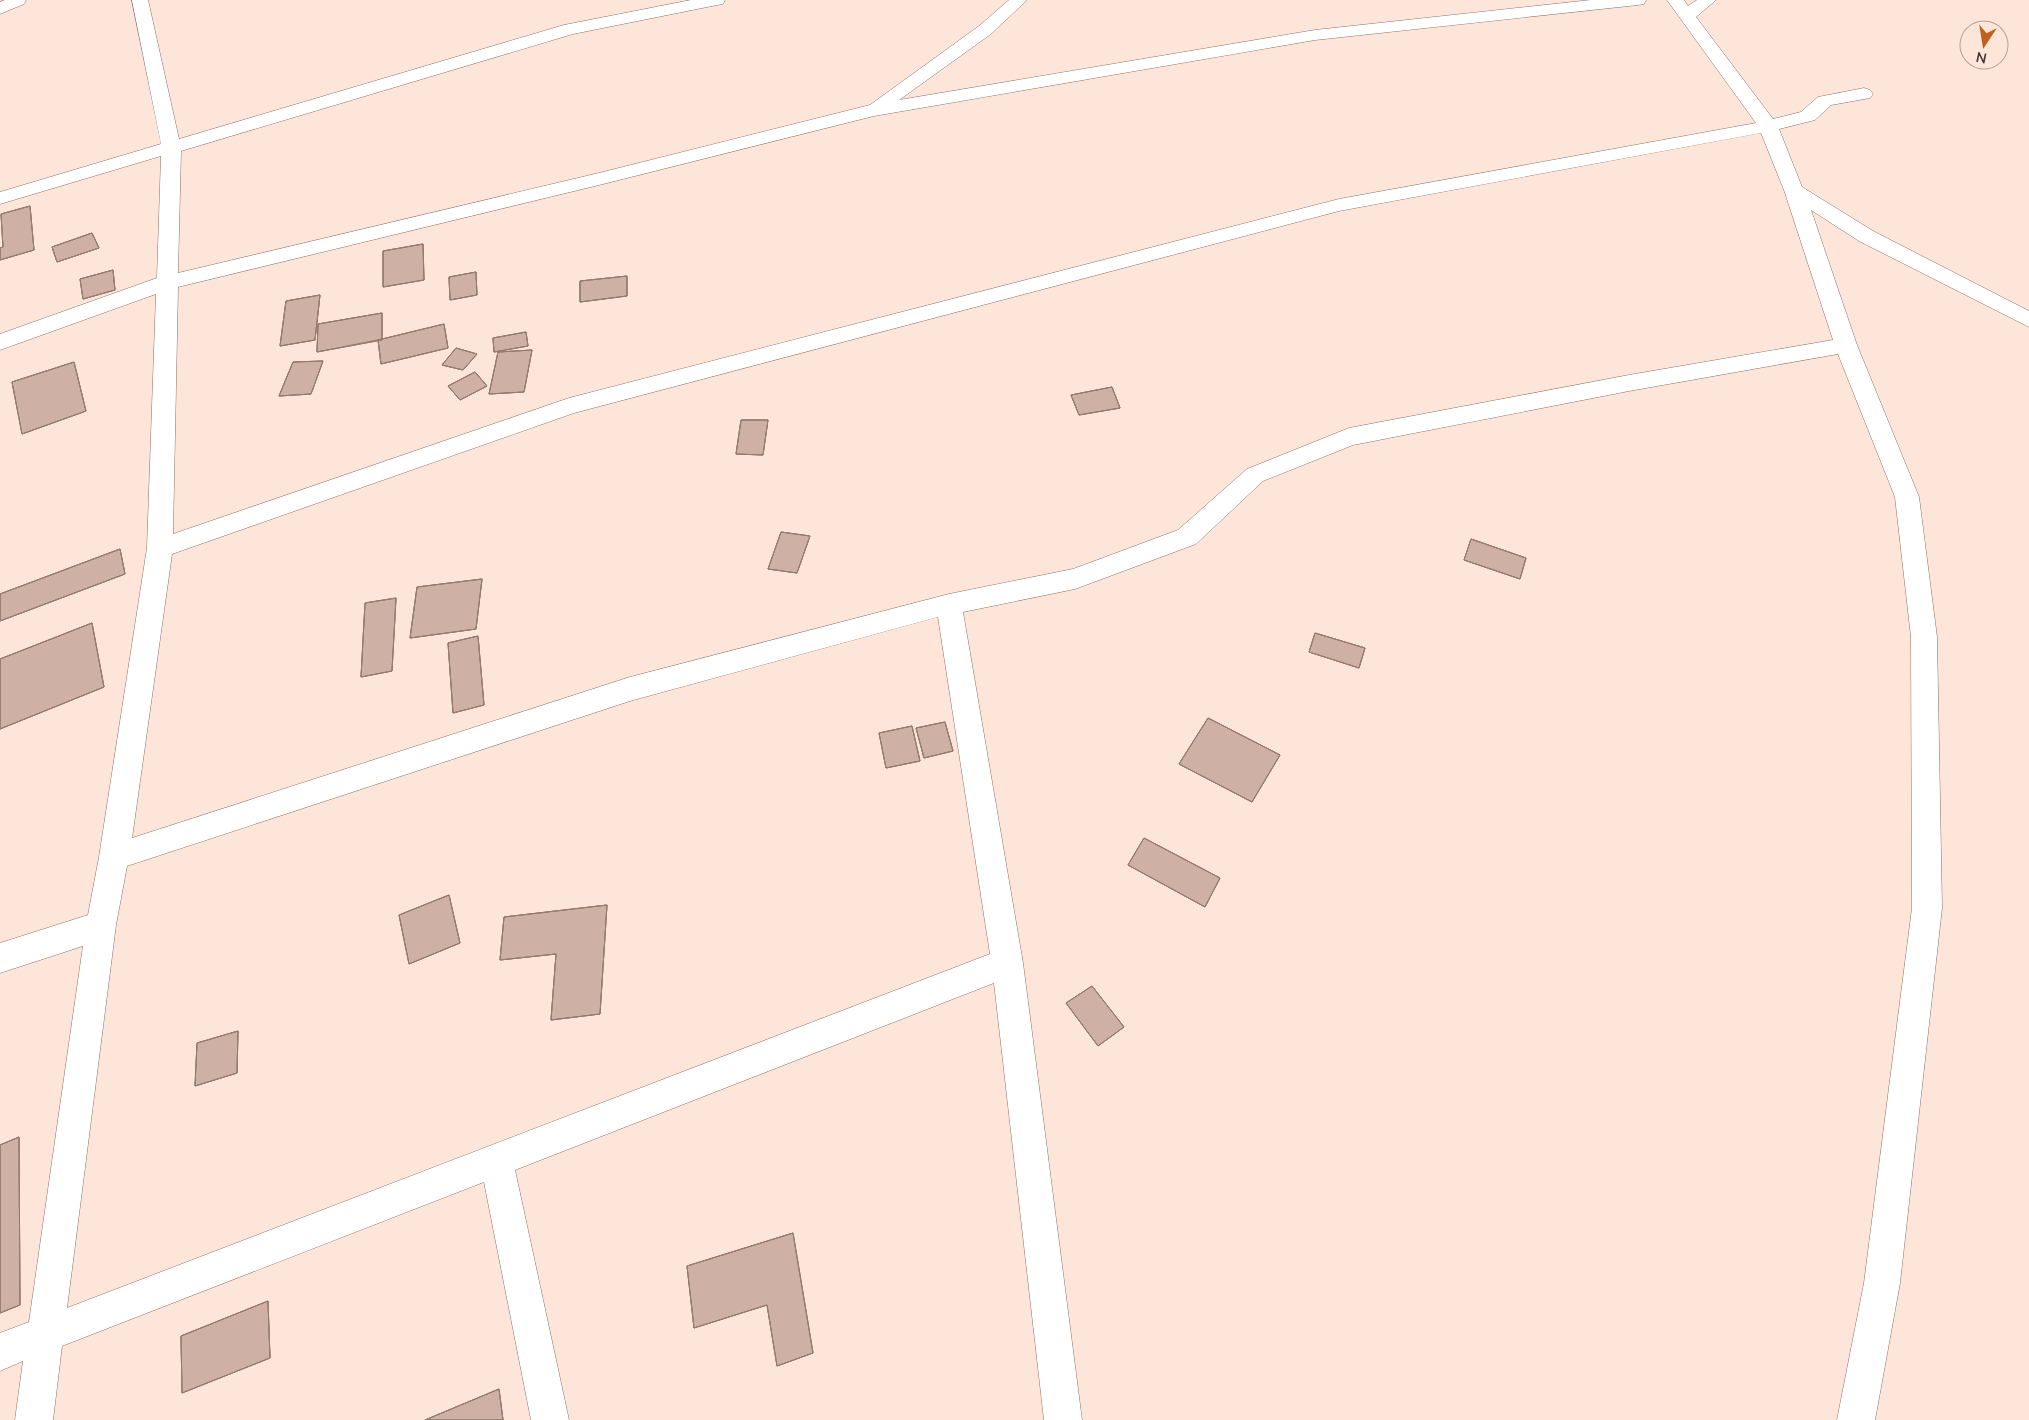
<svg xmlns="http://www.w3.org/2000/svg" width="2029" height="1420" viewBox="0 0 2029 1420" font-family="'Nunito Sans',sans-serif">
<rect width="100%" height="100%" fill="#fee5da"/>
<path fill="#ceb1a4" stroke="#967b6e" d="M 30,206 L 34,250 L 0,260 L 0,248 L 3,247 L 1,214 Z
M 30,206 L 34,250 L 0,260 L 0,248 L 3,247 L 1,214 Z
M 30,206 L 34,250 L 0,260 L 0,248 L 3,247 L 1,214 Z
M 92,233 L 99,248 L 57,262 L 52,247 Z
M 92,233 L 99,248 L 57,262 L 52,247 Z
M 92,233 L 99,248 L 57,262 L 52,247 Z
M 423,244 L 424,280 L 383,287 L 383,251 Z
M 423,244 L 424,280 L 383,287 L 383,251 Z
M 423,244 L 424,280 L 383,287 L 383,251 Z
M 113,270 L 115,290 L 83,299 L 80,279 Z
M 113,270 L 115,290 L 83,299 L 80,279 Z
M 113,270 L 115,290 L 83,299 L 80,279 Z
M 476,272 L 477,295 L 450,300 L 449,277 Z
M 476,272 L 477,295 L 450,300 L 449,277 Z
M 476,272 L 477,295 L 450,300 L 449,277 Z
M 627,276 L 627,296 L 580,302 L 580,281 Z
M 627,276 L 627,296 L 580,302 L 580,281 Z
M 627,276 L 627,296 L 580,302 L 580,281 Z
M 320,295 L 315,340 L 280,346 L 286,301 Z
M 320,295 L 315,340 L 280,346 L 286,301 Z
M 320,295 L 315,340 L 280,346 L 286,301 Z
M 382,313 L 382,339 L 317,352 L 318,324 Z
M 382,313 L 382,340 L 317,352 L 318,324 Z
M 382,313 L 382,340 L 317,352 L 318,324 Z
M 444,324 L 448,348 L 381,364 L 378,340 Z
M 444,324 L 448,348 L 381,364 L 378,340 Z
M 444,324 L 448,348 L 381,364 L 378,340 Z
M 526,332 L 528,346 L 494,352 L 493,338 Z
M 526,332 L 528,346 L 494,352 L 493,338 Z
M 526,332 L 528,346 L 494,352 L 493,338 Z
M 456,348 L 477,354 L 463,370 L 442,365 Z
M 456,348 L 477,354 L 463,370 L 442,365 Z
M 456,348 L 477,354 L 463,370 L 442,365 Z
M 532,350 L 524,392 L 489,394 L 498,352 Z
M 532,350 L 524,392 L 489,394 L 498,352 Z
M 532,350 L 524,392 L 489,394 L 498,352 Z
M 323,361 L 311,394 L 279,396 L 293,362 Z
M 323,361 L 311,394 L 279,396 L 293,362 Z
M 323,361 L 311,394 L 279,396 L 293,362 Z
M 74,362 L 86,411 L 22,434 L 12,382 Z
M 74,362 L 86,411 L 22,434 L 12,382 Z
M 74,362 L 86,411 L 22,434 L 12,382 Z
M 475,372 L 487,386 L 460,400 L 448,386 Z
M 475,372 L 487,386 L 460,400 L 448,386 Z
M 475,372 L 487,386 L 460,400 L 448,386 Z
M 1112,387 L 1120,408 L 1079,415 L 1071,395 Z
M 1112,387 L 1120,408 L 1079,415 L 1071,395 Z
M 1112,387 L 1120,408 L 1079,415 L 1071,395 Z
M 741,420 L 768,420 L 763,455 L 736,454 Z
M 741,420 L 768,420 L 763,455 L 736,454 Z
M 741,420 L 768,420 L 763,455 L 736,454 Z
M 781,532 L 810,536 L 797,573 L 768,569 Z
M 781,532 L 810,536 L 797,573 L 768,569 Z
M 781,532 L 810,536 L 797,573 L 768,569 Z
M 1471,539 L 1526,558 L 1520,579 L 1464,560 Z
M 1471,539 L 1526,558 L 1520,579 L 1464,560 Z
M 1471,539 L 1526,558 L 1520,579 L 1464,560 Z
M 120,549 L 125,574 L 0,621 L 0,594 Z
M 120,549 L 125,574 L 0,621 L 0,594 Z
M 120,549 L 125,574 L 0,621 L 0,594 Z
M 482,579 L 476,629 L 410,638 L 417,587 Z
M 482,579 L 476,629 L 410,638 L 417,587 Z
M 482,579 L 476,629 L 410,638 L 417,587 Z
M 396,598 L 392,671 L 361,677 L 365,603 Z
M 396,598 L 392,671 L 361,677 L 365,603 Z
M 396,598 L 392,671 L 361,677 L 365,603 Z
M 92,623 L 104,687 L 0,729 L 0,659 Z
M 92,623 L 104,687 L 0,729 L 0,659 Z
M 92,623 L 104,687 L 0,729 L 0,659 Z
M 1315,633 L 1365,648 L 1359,668 L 1309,652 Z
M 1315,633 L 1365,648 L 1359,668 L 1309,652 Z
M 1315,633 L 1365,648 L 1359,668 L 1309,652 Z
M 478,636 L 484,705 L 453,713 L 448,643 Z
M 478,636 L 484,705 L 453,713 L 448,643 Z
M 478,636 L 484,705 L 453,713 L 448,643 Z
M 1208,718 L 1280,755 L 1252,802 L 1179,764 Z
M 1208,718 L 1280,755 L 1252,802 L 1179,764 Z
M 1208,718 L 1280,755 L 1252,802 L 1179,764 Z
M 945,722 L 953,751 L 924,758 L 916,728 Z
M 945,722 L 953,751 L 924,758 L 916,728 Z
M 945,722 L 953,751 L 924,758 L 916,728 Z
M 912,726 L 920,761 L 886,768 L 879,733 Z
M 912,726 L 920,761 L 886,768 L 879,733 Z
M 912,726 L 920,761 L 886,768 L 879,733 Z
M 1144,838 L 1220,878 L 1205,907 L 1128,865 Z
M 1144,838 L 1220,878 L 1205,907 L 1128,865 Z
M 1144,838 L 1220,878 L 1205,907 L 1128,865 Z
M 449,895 L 460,943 L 409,964 L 399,915 Z
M 449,895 L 460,943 L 409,964 L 399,915 Z
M 449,895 L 460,943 L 409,964 L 399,915 Z
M 607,905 L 600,1014 L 551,1020 L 556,954 L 500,960 L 504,917 Z
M 607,905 L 600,1014 L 551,1020 L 556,954 L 500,960 L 504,917 Z
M 607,905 L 600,1014 L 551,1020 L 556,954 L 500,960 L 504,917 Z
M 1092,986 L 1124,1027 L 1098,1046 L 1066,1003 Z
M 1092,986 L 1124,1027 L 1098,1046 L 1066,1003 Z
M 1092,986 L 1124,1027 L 1098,1046 L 1066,1003 Z
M 238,1031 L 237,1073 L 195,1086 L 197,1043 Z
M 238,1031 L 237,1073 L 195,1086 L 197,1043 Z
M 238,1031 L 237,1073 L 195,1086 L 197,1043 Z
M 19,1137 L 20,1305 L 0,1313 L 0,1145 Z
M 19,1137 L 20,1305 L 0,1313 L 0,1145 Z
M 19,1137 L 20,1305 L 0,1313 L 0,1145 Z
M 793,1233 L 813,1353 L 777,1366 L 767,1305 L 694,1328 L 687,1266 Z
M 793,1233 L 813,1353 L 777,1366 L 767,1305 L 694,1328 L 687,1266 Z
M 793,1233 L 813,1353 L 777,1366 L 767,1305 L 694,1328 L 687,1266 Z
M 268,1301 L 270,1358 L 182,1393 L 181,1336 Z
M 268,1301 L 270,1358 L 182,1393 L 181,1336 Z
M 268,1301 L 270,1358 L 182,1393 L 181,1336 Z
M 499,1389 L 503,1420 L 425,1420 Z
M 499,1389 L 503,1420 L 425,1420 Z
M 499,1389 L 503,1420 L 425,1420 Z"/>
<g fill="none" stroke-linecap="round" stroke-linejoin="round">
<defs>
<path id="minor" d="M 5,0 L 26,0 L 24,4 L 0,14 L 0,2 Z
M 132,0 L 148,0 L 179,139 L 564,25 L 691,0 L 725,0 L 723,4 L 717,5 L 573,34 L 181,151 L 178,273 L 599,173 L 870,105 L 979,26 L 1009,0 L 1027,0 L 991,34 L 899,100 L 1315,30 L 1591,0 L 1646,0 L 1644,4 L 1638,5 L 1315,40 L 874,116 L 599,185 L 178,287 L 173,534 L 569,398 L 1339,199 L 1756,123 L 1667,0 L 1684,0 L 1688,6 L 1697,0 L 1716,0 L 1696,17 L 1773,119 L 1801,112 L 1818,97 L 1864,88 L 1870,90 L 1873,94 L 1870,98 L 1831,105 L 1815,120 L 1779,129 L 1802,187 L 1873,231 L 2029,311 L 2029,327 L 1859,241 L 1811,210 L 1857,345 L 1919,497 L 1937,637 L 1942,908 L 1900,1283 L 1875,1420 L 1837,1420 L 1864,1283 L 1912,908 L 1911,637 L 1895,497 L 1838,354 L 1629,391 L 1353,445 L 1263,481 L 1196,544 L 1075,589 L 963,612 L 1023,963 L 1082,1420 L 1044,1420 L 994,983 L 515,1170 L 569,1420 L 531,1420 L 484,1182 L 62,1346 L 53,1420 L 15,1420 L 23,1361 L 0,1371 L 0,1333 L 29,1322 L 83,946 L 0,973 L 0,943 L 88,915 L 99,857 L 147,548 L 156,294 L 0,350 L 0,334 L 157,278 L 161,156 L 0,204 L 0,192 L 161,144 ZM 1761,133 L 1784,190 L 1833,340 L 1629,375 L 1349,428 L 1247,469 L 1178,530 L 1073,569 L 949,594 L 630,677 L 132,838 L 172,554 L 574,413 L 1339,211 ZM 938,617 L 990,954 L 67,1308 L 116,925 L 127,866 L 630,701 Z"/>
</defs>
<use href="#minor" stroke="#8b7064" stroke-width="1"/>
<use href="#minor" fill="#fff" fill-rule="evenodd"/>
</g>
<g transform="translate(1984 45) rotate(192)"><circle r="24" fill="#fee5da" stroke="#b4a097"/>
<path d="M0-4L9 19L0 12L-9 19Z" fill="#bf601b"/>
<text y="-8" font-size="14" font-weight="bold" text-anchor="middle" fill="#443833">N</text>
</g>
</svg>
